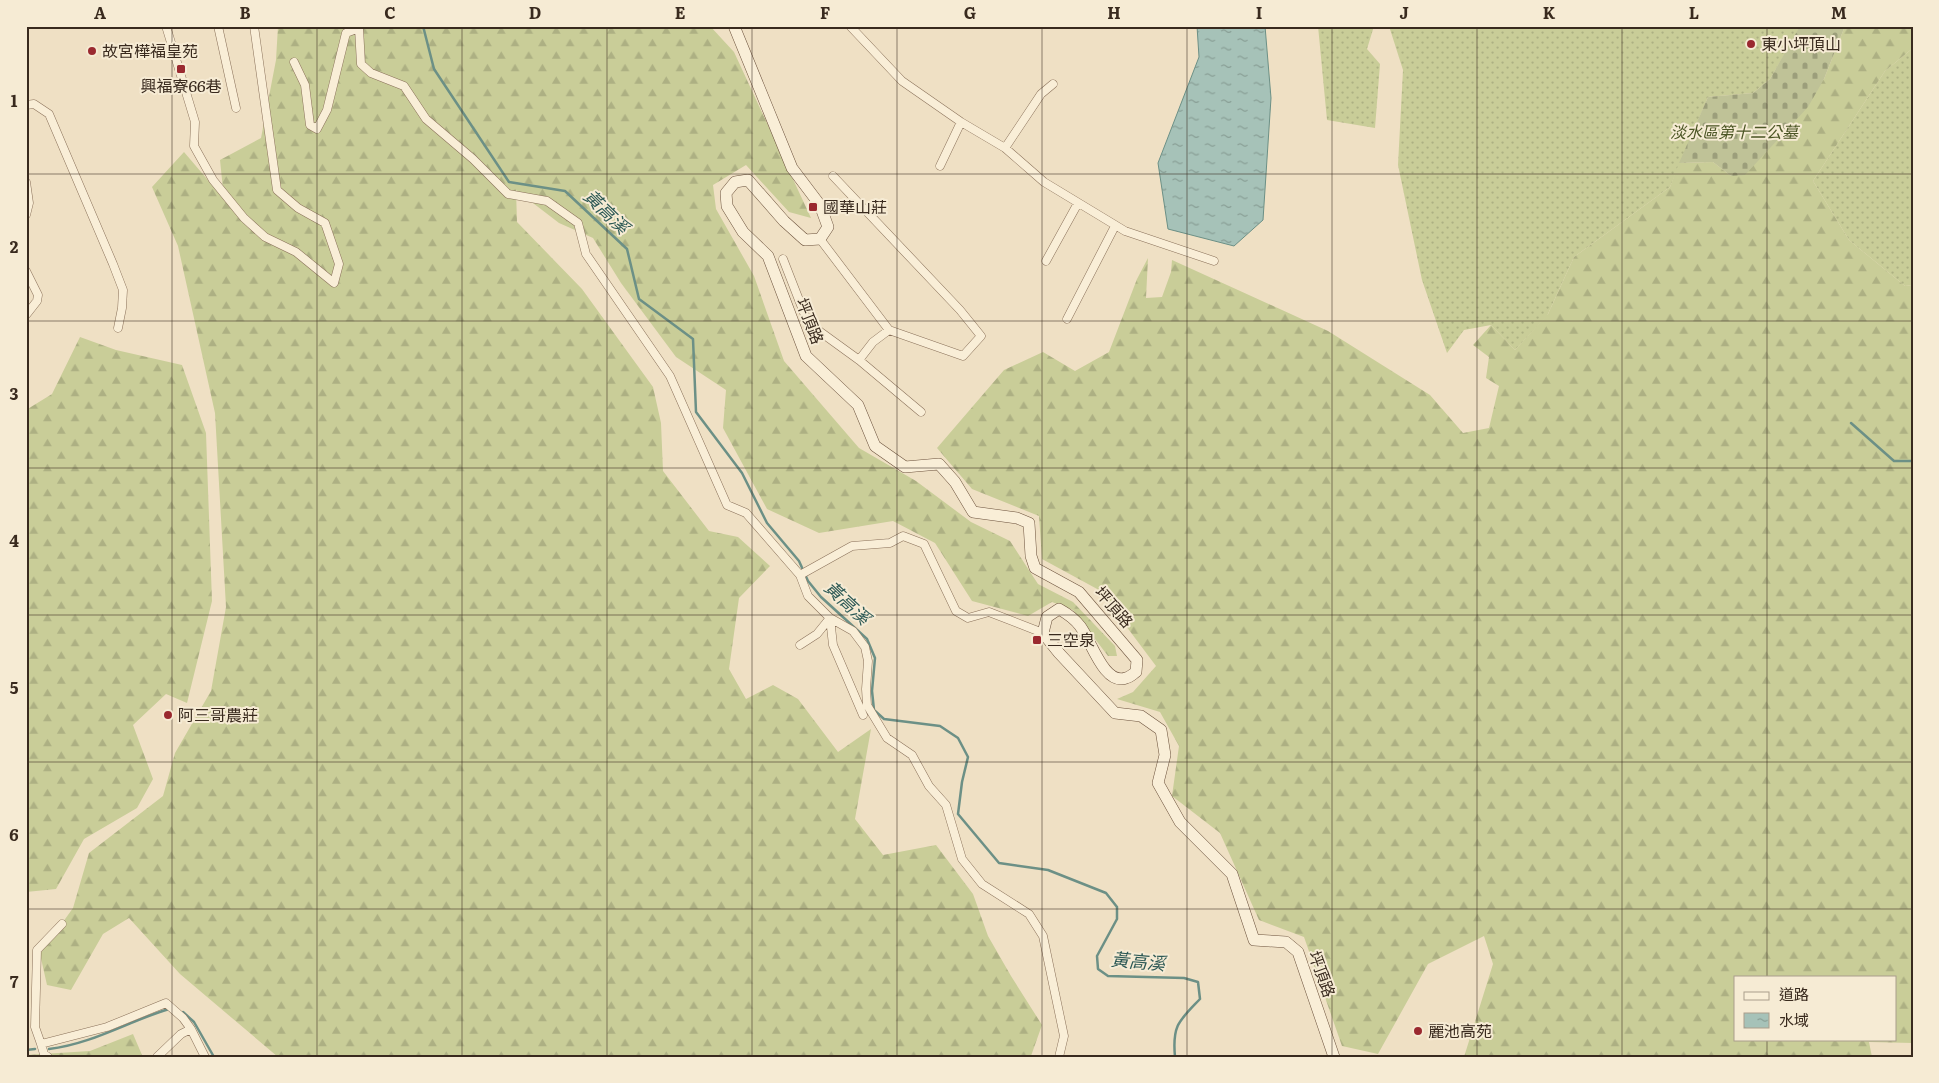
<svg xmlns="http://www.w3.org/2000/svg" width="1939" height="1083" viewBox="0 0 1939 1083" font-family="Literata,'Noto Sans TC',serif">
<defs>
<pattern id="grass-dots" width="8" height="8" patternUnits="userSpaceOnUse" patternTransform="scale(1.25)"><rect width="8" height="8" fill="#c9cd98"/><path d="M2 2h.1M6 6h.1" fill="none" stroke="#adb083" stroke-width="1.8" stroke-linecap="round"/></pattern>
<pattern id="forest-firs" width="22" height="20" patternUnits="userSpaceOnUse" patternTransform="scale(1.25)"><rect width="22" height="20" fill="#c9cd98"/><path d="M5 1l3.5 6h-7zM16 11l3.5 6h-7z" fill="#adb083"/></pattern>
<pattern id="cemetery-stones" width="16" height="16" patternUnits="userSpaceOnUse" patternTransform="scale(1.25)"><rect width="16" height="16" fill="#bfc297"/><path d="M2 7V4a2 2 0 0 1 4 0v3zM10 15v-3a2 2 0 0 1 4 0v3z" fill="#9c9e7b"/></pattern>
<pattern id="water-ripples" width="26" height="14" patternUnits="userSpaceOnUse" patternTransform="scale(1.25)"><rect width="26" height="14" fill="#a6c2b8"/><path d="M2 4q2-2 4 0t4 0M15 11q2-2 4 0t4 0" fill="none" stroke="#889e95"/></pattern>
</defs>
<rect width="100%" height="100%" fill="#efe0c4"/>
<path fill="url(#grass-dots)" d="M 1318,26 L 1374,26 L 1367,49 L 1380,64 L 1375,128 L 1327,120 Z
M 1389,26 L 1795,26 L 1799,29 L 1770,79 L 1753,93 L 1708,97 L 1670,187 L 1574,257 L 1547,316 L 1515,350 L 1491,325 L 1464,330 L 1447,353 L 1422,280 L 1398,165 L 1403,70 Z
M 1913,48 L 1913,285 L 1905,286 L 1849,240 L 1813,181 L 1885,71 Z"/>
<path fill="url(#forest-firs)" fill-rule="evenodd" d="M 278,26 L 710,26 L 734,52 L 811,218 L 789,212 L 746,165 L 713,185 L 716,209 L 754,276 L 784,361 L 859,448 L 916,481 L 971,522 L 1010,541 L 1038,584 L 1073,602 L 1115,646 L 1117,656 L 1108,656 L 1073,610 L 1052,602 L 1028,616 L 972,601 L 935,543 L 893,521 L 819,533 L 767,509 L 723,428 L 726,390 L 676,357 L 621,283 L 593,238 L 559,223 L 516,190 L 517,222 L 582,289 L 653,387 L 661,423 L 663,471 L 709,531 L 738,537 L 770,566 L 739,598 L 729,669 L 746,699 L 773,685 L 798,699 L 838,752 L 871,729 L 855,819 L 883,855 L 936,845 L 973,894 L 988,936 L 1011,976 L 1042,1025 L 1031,1056 L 278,1057 L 180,974 L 129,918 L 103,934 L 71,990 L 47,985 L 40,954 L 73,908 L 89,853 L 163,796 L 175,753 L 211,691 L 226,607 L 215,413 L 178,246 L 152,187 L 184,152 L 224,199 L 220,160 L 261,138 L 276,60 Z
M 1845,26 L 1913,26 L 1913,48 L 1885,71 L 1813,181 L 1849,240 L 1905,286 L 1913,285 L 1913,1043 L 1869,1042 L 1872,1057 L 1464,1057 L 1493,964 L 1484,936 L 1428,964 L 1378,1054 L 1342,1046 L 1304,937 L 1259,920 L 1220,833 L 1172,796 L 1179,746 L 1160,712 L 1117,699 L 1133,692 L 1156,666 L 1099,590 L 1042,559 L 1039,516 L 972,489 L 937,448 L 1004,370 L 1043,352 L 1075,371 L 1109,352 L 1137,279 L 1148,258 L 1146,298 L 1162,297 L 1171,272 L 1172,260 L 1328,331 L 1430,395 L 1463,433 L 1489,428 L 1499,386 L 1486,378 L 1489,357 L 1473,345 L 1491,325 L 1515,350 L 1548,314 L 1574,257 L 1670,187 L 1679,163 L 1713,162 L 1731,176 L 1824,79 ZM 1735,977 L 1895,977 L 1895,1039 L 1735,1039 Z
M 80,337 L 116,350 L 182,365 L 206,433 L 212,601 L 187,703 L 166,694 L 133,725 L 153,779 L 137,808 L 84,839 L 56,889 L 26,892 L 26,410 L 52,394 Z
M 133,1034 L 142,1055 L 121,1057 L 26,1057 L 26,1055 L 90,1051 Z"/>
<path fill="url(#cemetery-stones)" d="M 1800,26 L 1845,26 L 1824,79 L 1808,107 L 1745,175 L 1731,176 L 1713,162 L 1679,163 L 1708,97 L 1753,93 L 1770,79 Z"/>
<path fill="url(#water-ripples)" stroke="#6c9086" d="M 1197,26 L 1265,26 L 1271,98 L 1263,220 L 1234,246 L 1168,229 L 1158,163 L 1199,57 Z"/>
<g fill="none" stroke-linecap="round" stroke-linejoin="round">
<path stroke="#6c9086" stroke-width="2.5" d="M 423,26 L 434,69 L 509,182 L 565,191 L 627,249 L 639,299 L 693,339 L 696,412 L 742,473 L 767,523 L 799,561 L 808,581 L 821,597 L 867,639 L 875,658 L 872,691 L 874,710 L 884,719 L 940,726 L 958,738 L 968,757 L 962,782 L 958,814 L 999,863 L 1048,870 L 1106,893 L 1117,907 L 1117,919 L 1097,956 L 1098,969 L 1108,976 L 1184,978 L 1198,982 L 1200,999 C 1179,1021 1172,1025 1175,1057
M 1851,423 L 1894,461 L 1913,461
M 183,1012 L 194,1022 L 214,1057
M 49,1049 C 92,1044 129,1021 169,1009
M 26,1050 L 35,1049"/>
<defs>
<path id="street" d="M 166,26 L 195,122 L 194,146 L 213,180 L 244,218 L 265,237 L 296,252 L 334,283 L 339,264 L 325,223 L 298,208 L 277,190 L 254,26
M 218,26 L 236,108
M 850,26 L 902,81 L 961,122 L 1005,148 L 1044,182 L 1125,231 L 1214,261
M 294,62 L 305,85 L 310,125 L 317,129 L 327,110 L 346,33 L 359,28 L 361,64 L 371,73 L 404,86 L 426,119 L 473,159 L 508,194 L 547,201 L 578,223 L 586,254 L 670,376 L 727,505 L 746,513 L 800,575 L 808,596 L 830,618 L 853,631 L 865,647 L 868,661 L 866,689 L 867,705 L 887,738 L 912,755 L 929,786 L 946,805 L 962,859 L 982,884 L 1029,914 L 1043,936 L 1064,1036 L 1059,1057
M 26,105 L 34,104 L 49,114 L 113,264 L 123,290 L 122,308 L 118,328
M 1005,148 L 1041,94 L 1053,84
M 940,166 L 961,122
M 26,182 L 29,203 L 26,215
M 820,239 L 889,330
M 783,259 L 808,323 L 859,360 L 873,342 L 889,330 L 963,356 L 981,336 L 960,310 L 833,176
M 1046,261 L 1078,203
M 26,271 L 38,295 L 37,301 L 26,315
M 1067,319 L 1115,226
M 859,360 L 921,412
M 800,575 L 852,546 L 890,543 L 903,536 L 924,544 L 956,611 L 968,618 L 989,612 L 1043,633
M 800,645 L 817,634 L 830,618 L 833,645 L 863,715
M 62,924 L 37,950 L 35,1027 L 41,1044 L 107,1027 L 166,1003 L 183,1018 L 191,1029 L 205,1057
M 41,1044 L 44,1054 L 48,1057
M 157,1057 L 181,1034 L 191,1029"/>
<path id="secondary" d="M 734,26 L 792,168 L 820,205 L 828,227 L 820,239 L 805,240 L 784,221 L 748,180 L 735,182 L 726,193 L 727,206 L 743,232 L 768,256 L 806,356 L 858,405 L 875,446 L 905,467 L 939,464 L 955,482 L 973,512 L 1017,518 L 1029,523 L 1031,556 L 1035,568 L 1079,592 L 1137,660 L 1136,672 C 1133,674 1130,677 1126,678 C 1104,686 1091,640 1080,626 C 1074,618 1068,614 1059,609 L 1047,617 L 1043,633 L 1059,653 L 1115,713 L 1141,716 L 1161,730 L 1165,755 L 1158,783 L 1180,822 L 1232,874 L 1254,940 L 1286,942 L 1298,952 L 1334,1057"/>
</defs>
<use href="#street" stroke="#8a715a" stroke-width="9"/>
<use href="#secondary" stroke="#6c523d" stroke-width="12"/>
<use href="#street" stroke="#f9eed7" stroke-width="8"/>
<use href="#secondary" stroke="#f9eed7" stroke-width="11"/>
</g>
<path fill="none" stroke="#392a1e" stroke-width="1" stroke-opacity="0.55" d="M 172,26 L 172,1057M 317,26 L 317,1057M 462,26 L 462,1057M 607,26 L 607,1057M 752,26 L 752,1057M 897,26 L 897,1057M 1042,26 L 1042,1057M 1187,26 L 1187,1057M 1332,26 L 1332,1057M 1477,26 L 1477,1057M 1622,26 L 1622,1057M 1767,26 L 1767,977M 26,174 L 1913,174M 26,321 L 1913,321M 26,468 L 1913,468M 26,615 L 1913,615M 26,762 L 1913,762M 26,909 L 1913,909M 1767,1039 L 1767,1057"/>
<g fill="#9a292f" stroke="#f6ebd4" stroke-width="2">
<circle cx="1751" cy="44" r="5"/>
<circle cx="92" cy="51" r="5"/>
<rect x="176" y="64" width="10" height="10" rx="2.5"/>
<rect x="808" y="202" width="10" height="10" rx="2.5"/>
<rect x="1032" y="635" width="10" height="10" rx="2.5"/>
<circle cx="168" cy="715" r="5"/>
<circle cx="1418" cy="1031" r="5"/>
</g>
<g text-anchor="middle" stroke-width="4" stroke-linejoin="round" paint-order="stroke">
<g font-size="16" fill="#392a1e" stroke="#f6ebd4" text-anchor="start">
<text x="1761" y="50">東小坪頂山</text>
<text x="102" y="57">故宮樺福皇苑</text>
<text x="181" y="92" text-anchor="middle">興福寮66巷</text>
<text x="823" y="213">國華山莊</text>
<text x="1047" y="646">三空泉</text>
<text x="178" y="721">阿三哥農莊</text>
<text x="1428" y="1037">麗池高苑</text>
</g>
<g font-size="16" font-style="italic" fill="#4c5625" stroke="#f6ebd4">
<text x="1734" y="138">淡水區第十二公墓</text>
</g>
<g font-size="16" fill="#392a1e" stroke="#f6ebd4">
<text transform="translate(810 321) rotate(69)" y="6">坪頂路</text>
<text transform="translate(1114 607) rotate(49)" y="6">坪頂路</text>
<text transform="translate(1322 974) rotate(70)" y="6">坪頂路</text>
</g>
<g font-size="18" font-style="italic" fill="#2d5955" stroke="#f6ebd4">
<text transform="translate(606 212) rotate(44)" y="6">黃高溪</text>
<text transform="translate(847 603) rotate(43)" y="6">黃高溪</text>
<text transform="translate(1138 962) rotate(5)" y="6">黃高溪</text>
</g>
</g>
<rect width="1939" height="1083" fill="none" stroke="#f6ebd4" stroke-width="55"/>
<rect x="1734" y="976" width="162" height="65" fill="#f6ebd4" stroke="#aa9e8b"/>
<rect x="1744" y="992" width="25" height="8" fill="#f9eed7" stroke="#aa9e8b"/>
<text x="1779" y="1000" font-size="15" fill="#392a1e">道路</text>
<rect x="1744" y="1013" width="25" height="15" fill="url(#water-ripples)" stroke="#aa9e8b"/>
<text x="1779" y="1026" font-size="15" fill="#392a1e">水域</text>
<rect x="28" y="28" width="1884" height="1028" fill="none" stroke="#392a1e" stroke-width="2"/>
<g font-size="16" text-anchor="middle" font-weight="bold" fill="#392a1e">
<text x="100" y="19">A</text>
<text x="245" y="19">B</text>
<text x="390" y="19">C</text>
<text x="535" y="19">D</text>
<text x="680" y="19">E</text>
<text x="825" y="19">F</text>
<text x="970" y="19">G</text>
<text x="1114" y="19">H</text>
<text x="1259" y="19">I</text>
<text x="1404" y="19">J</text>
<text x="1549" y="19">K</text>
<text x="1694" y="19">L</text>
<text x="1839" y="19">M</text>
<text x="14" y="107">1</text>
<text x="14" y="253">2</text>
<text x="14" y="400">3</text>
<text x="14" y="547">4</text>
<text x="14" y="694">5</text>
<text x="14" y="841">6</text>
<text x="14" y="988">7</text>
</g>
</svg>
